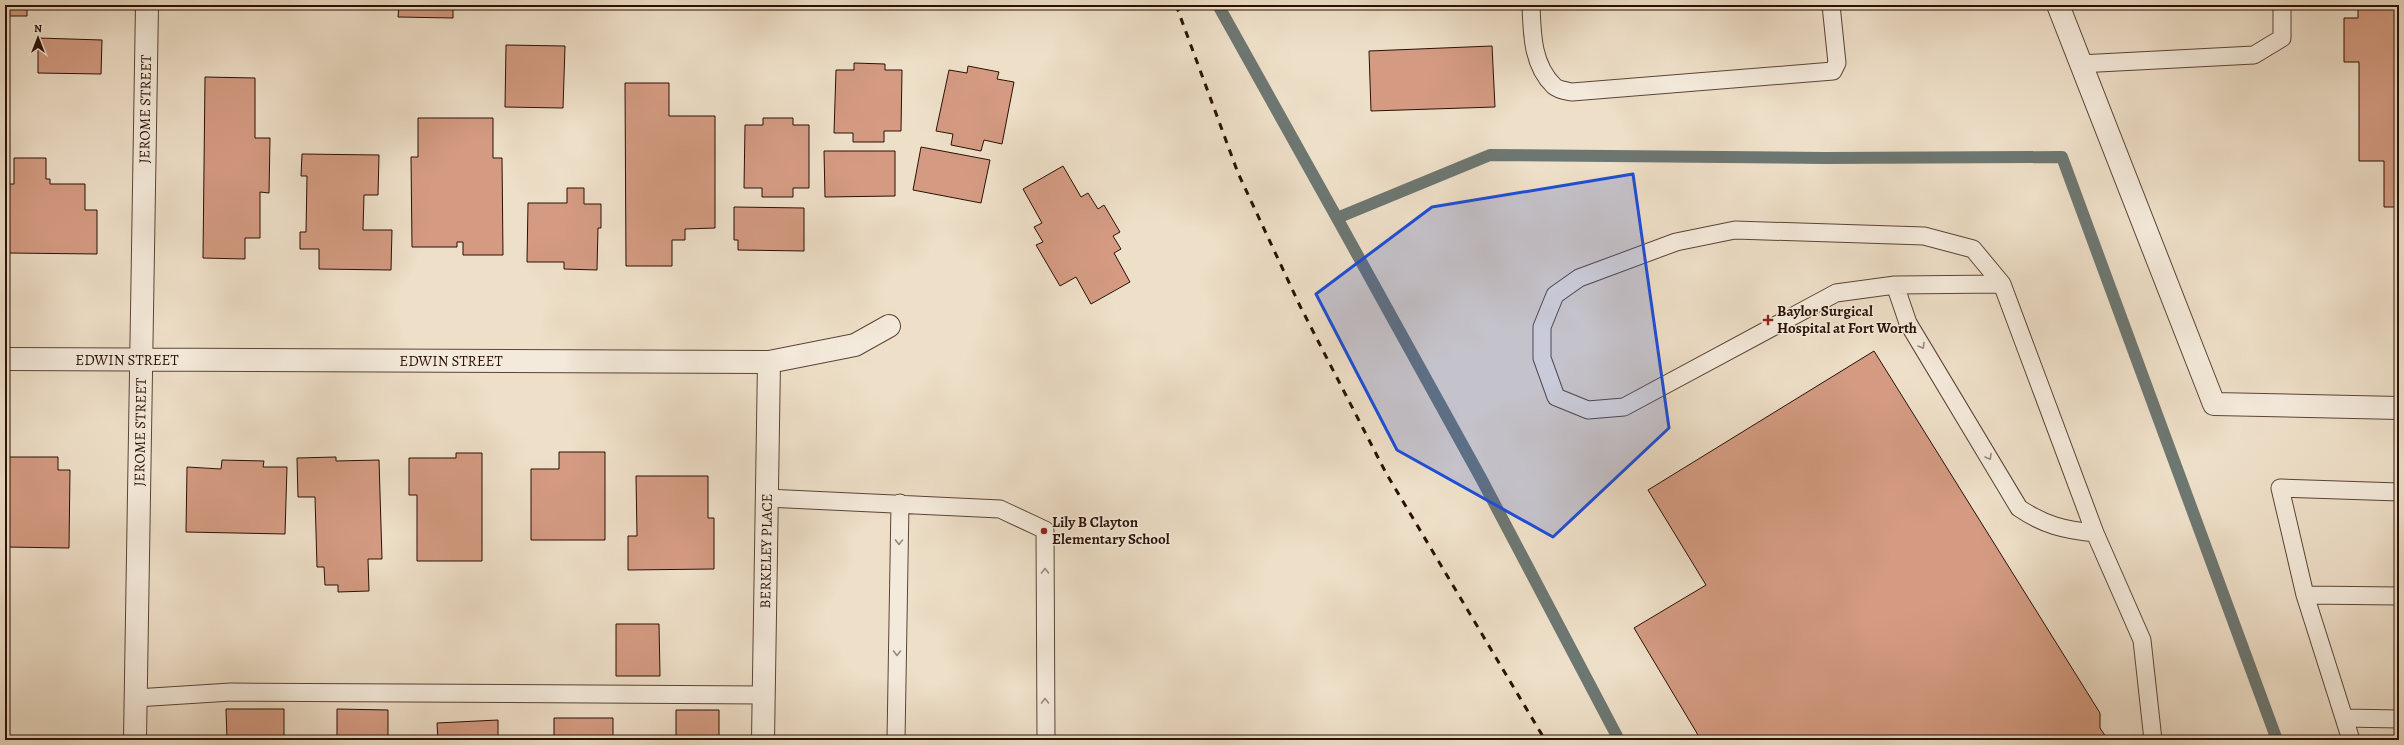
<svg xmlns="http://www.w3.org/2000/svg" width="2404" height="745" viewBox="0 0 2404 745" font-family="Alegreya,serif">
<rect width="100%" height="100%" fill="#eedfc8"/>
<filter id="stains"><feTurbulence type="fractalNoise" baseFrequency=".005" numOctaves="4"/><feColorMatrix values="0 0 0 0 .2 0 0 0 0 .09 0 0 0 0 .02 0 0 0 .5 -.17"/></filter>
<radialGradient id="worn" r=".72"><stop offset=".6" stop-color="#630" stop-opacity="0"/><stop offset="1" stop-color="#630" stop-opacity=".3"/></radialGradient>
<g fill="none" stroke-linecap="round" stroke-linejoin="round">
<path stroke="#6d7772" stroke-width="12" d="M 1218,5 L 1337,218 L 1490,155 L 1824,158 L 2062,157 L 2277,740
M 1337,218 L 1482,480 L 1619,740"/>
</g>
<path fill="#d49b82" stroke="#2a1005" d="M 5,5 L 38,5 L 38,7 L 27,7 L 27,16 L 5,16 Z
M 399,5 L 453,5 L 453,18 L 398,17 Z
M 2358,5 L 2399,5 L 2399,207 L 2384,207 L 2384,161 L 2359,161 L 2359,62 L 2344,62 L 2344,18 L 2358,18 Z
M 38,38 L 102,40 L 101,74 L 38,73 Z
M 506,45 L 565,46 L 563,108 L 505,107 Z
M 1492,46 L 1495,107 L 1371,111 L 1369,51 Z
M 854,63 L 885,64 L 885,70 L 902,70 L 901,131 L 884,131 L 884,142 L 853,142 L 853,133 L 834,133 L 836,70 L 854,70 Z
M 968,66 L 999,72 L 997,79 L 1014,82 L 1002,144 L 984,140 L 981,151 L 951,145 L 953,134 L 936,131 L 949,70 L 967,73 Z
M 205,77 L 255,78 L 255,138 L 270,138 L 269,193 L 260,192 L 260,238 L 245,238 L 245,259 L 203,258 Z
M 625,83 L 669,83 L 669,116 L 715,116 L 715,228 L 685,229 L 685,240 L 672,240 L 672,266 L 626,266 Z
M 418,118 L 493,118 L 493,158 L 502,158 L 503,255 L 463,255 L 463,242 L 457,242 L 457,247 L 412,247 L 411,157 L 418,157 Z
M 763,118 L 793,118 L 793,125 L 809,125 L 809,188 L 793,188 L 793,197 L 762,197 L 762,188 L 744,188 L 745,125 L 763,125 Z
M 921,147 L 990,160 L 981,203 L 913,190 Z
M 824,151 L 895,151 L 895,196 L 825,197 Z
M 302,154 L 379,155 L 378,195 L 364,195 L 363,230 L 392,230 L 391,270 L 319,269 L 319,249 L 300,249 L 300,232 L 306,232 L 307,176 L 301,176 Z
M 14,158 L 46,158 L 46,179 L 50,179 L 50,184 L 85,184 L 85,210 L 97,210 L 97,254 L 8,253 L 8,229 L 5,229 L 5,184 L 14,184 Z
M 1063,166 L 1081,197 L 1088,193 L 1098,209 L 1104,205 L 1120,232 L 1113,236 L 1121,249 L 1114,253 L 1130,282 L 1091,304 L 1076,277 L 1060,286 L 1036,245 L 1043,242 L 1034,227 L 1042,223 L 1023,189 Z
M 567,188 L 584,188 L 584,204 L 601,204 L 601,228 L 598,228 L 597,270 L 564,269 L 564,262 L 527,262 L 528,203 L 567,203 Z
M 734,207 L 804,208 L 804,251 L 738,250 L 738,240 L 734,240 Z
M 1874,351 L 2100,713 L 2100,728 L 2108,740 L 2042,740 L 2038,735 L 2032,740 L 1701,740 L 1634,628 L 1706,585 L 1648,490 Z
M 559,452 L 605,452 L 605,540 L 531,540 L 531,469 L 559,469 Z
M 456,453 L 482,453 L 482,561 L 417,561 L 417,495 L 409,495 L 409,458 L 456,458 Z
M 5,457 L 58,457 L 58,470 L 70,470 L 69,548 L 5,547 Z
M 336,457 L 336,461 L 379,460 L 382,559 L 368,559 L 369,591 L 338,592 L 338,585 L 325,585 L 324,567 L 317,567 L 315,497 L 298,497 L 297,458 Z
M 222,460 L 264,461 L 263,467 L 287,467 L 285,534 L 186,532 L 187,467 L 221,469 Z
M 636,476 L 708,476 L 708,518 L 714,518 L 714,569 L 628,570 L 628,536 L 637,536 Z
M 616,624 L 659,624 L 660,676 L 616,676 Z
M 226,709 L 284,709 L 284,740 L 227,740 Z
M 337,709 L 388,710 L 388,740 L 337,740 Z
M 676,710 L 719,710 L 719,740 L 676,740 Z
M 554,718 L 613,718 L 613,740 L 554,740 Z
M 498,720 L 498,740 L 438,740 L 437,723 Z"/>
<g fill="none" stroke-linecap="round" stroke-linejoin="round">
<defs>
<path id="service" d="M 1531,5 C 1532,33 1532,65 1554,86 C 1558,90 1567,91 1572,92 L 1833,71 L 1837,63 L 1831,5
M 2079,64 L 2254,55 L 2282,38 L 2282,5
M 2002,284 L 1895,285 L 1836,293 L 1624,407 L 1588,410 L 1556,397 L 1542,358 L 1542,327 L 1555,295 L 1579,278 L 1676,242 L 1735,230 L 1924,236 L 1973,249 L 2002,284 L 2095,533 L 2142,640 L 2153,740
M 1895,285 L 1908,323 L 2019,508 C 2044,525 2064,530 2095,533
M 766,498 L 1000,509 L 1045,530 L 1046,740
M 2305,595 L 2280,488 L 2399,492
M 136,698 L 231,692 L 764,695
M 2344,718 L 2399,719
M 896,740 L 900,503
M 2351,740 L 2305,595 L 2399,596"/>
<path id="minor" d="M 2058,5 L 2214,404 L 2399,408
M 5,359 L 769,362 L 855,345 L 889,326
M 135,740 L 147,5
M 763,740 L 769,362"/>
</defs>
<use href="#service" stroke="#5b4436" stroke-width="19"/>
<use href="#minor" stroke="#5b4436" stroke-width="24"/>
<use href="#service" stroke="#f4eadb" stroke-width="17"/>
<use href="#minor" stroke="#f4eadb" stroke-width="22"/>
<path stroke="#2a1005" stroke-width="3" stroke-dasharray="7 7" stroke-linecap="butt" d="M 1176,5 L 1238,173 L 1300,306 L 1386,473 L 1545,740"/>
</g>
<defs><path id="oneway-chevron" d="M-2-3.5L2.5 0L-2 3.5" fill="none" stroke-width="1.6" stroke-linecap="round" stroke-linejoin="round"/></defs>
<g stroke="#99887b">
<use href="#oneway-chevron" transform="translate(1922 346) rotate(59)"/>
<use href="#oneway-chevron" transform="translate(1989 457) rotate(59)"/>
<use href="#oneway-chevron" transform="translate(899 542) rotate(91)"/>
<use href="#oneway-chevron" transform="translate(1045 571) rotate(-90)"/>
<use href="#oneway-chevron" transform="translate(897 653) rotate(91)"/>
<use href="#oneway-chevron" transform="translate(1045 701) rotate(-90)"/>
</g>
<path fill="#1d4ed8" fill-opacity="0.2" stroke="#1d4ed8" stroke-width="3" stroke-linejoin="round" d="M 1633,174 L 1669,428 L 1553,537 L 1397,450 L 1316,294 L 1432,207 Z"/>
<g fill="#8f2418" stroke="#f4eadb" stroke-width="1.5">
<path d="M1766 314h4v4h4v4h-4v4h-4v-4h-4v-4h4z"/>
<circle cx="1044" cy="531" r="4"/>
</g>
<g text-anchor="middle" stroke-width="3" stroke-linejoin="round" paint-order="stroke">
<g font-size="15" fill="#2a1005" stroke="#f4eadb">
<text transform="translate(145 109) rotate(-89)" y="5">JEROME STREET</text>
<text x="127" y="365">EDWIN STREET</text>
<text x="451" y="366">EDWIN STREET</text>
<text transform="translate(140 432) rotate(-89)" y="5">JEROME STREET</text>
<text transform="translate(766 551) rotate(-89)" y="5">BERKELEY PLACE</text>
</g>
<g font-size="15" font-weight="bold" fill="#2a1005" stroke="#f4eadb" text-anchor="start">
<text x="1777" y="316">Baylor Surgical<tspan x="1777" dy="17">Hospital at Fort Worth</tspan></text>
<text x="1052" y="527">Lily B Clayton<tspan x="1052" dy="17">Elementary School</tspan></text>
</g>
</g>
<rect width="2404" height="745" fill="none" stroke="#eedfc8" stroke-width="20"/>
<rect x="6" y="6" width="2392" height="733" fill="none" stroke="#2a1005" stroke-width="2"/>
<rect x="10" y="10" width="2384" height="725" fill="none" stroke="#2a1005"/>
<g transform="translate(38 38)" stroke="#f4eadb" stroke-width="3" paint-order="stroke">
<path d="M0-3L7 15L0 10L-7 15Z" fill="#2a1005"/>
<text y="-6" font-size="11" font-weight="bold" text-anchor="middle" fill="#2a1005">N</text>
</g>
<rect width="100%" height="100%" filter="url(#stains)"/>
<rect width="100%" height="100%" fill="url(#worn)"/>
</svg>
